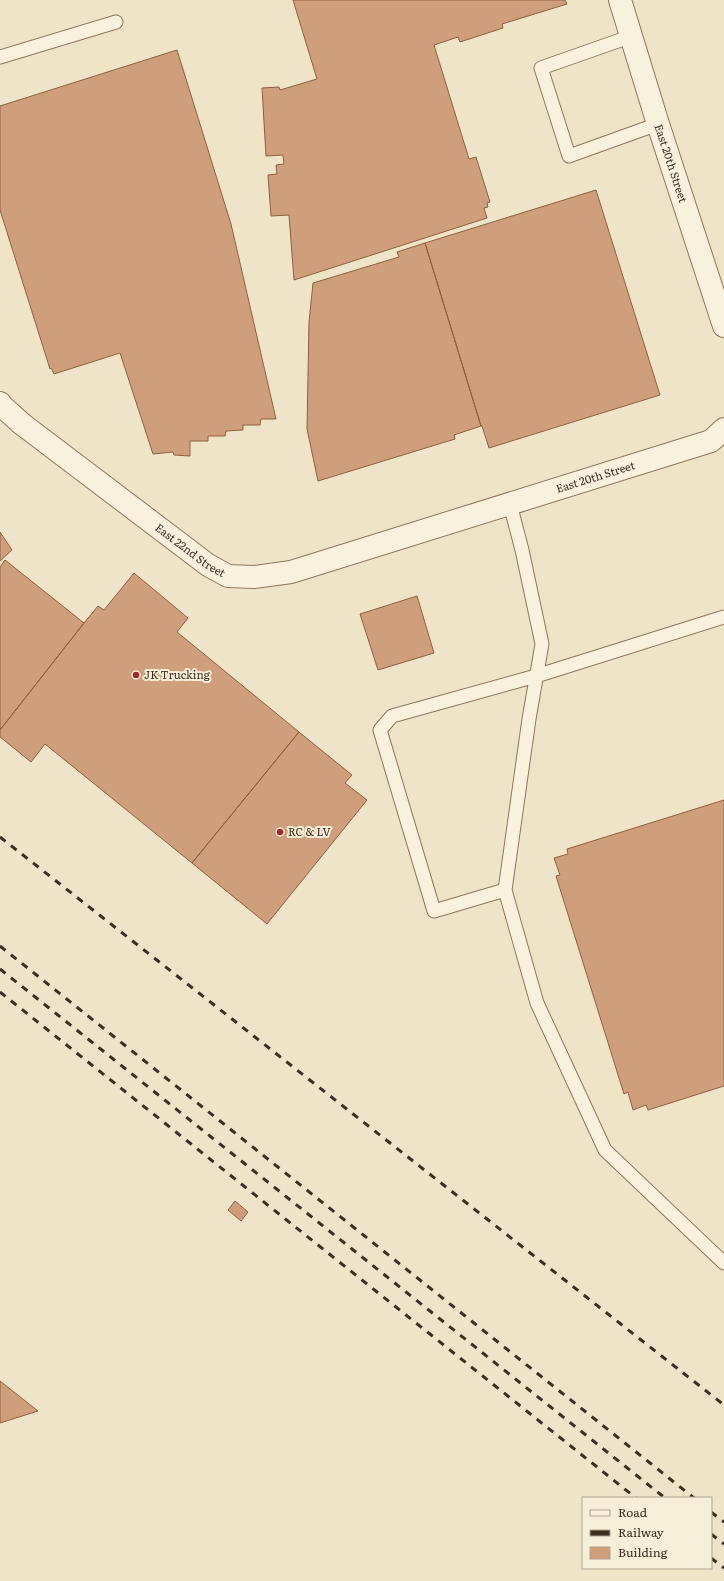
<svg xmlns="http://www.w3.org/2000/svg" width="724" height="1581" viewBox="0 0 724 1581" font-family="Literata,serif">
<rect width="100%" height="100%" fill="#f0e4c8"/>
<path fill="#cf9f7d" stroke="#8d5f41" d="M 293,0 L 565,0 L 567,4 L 502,24 L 503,28 L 460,42 L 458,37 L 434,45 L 469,159 L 476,157 L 490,202 L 487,203 L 488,207 L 484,208 L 487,218 L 294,280 L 289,215 L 271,216 L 268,175 L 277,174 L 276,165 L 284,164 L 283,155 L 266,156 L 262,88 L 279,87 L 280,90 L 317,79 Z
M 177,50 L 231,224 L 276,419 L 261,419 L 260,425 L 243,425 L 243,430 L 226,431 L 225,436 L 208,436 L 208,441 L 190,441 L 190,456 L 174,455 L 173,452 L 153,454 L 120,353 L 54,374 L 51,368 L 50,369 L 0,210 L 0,106 Z
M 596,190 L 660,395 L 489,448 L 482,426 L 481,426 L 425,243 Z
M 425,243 L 481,426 L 454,435 L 455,439 L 318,481 L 307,429 L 309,322 L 313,283 L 399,257 L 397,252 Z
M 0,532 L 12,550 L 0,561 Z
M 5,560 L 84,623 L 0,730 L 0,567 Z
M 134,573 L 188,618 L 177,632 L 299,732 L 192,863 L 45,744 L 31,762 L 0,737 L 0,730 L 84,623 L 98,606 L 104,610 Z
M 417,596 L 434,653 L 378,670 L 360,614 Z
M 299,732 L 352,775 L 345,783 L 367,800 L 267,924 L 192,863 Z
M 724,800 L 724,1086 L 648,1110 L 646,1105 L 633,1110 L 628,1092 L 624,1094 L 556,876 L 560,875 L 554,858 L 568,854 L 567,849 Z
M 235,1201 L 248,1212 L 241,1221 L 228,1210 Z
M 0,1381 L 38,1411 L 0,1423 Z"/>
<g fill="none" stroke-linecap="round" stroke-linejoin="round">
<defs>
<path id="service" d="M 632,36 L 541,68 L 569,156 L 658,124
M 0,57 L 116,22
M 510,504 L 522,550 L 542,644 L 529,719 L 505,890 L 537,1003 L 605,1150 L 724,1263
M 505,890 L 434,911 L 380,730 L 392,716 L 536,676 L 724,617"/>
<g id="minor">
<path id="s1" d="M 620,0 L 658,124 L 724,326"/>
<path id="s2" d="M 0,403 L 2,406 L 22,424 L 208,565 L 228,576 L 254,577 L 291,572 L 711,441 L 724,429"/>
</g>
</defs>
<use href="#service" stroke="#8d765c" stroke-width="15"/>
<use href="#minor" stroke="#8d765c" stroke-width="24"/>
<use href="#service" stroke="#faf1dc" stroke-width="13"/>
<use href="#minor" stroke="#faf1dc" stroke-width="22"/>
<path stroke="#3d2e20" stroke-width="3" stroke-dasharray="7 7" stroke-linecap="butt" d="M 0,837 L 724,1405
M 0,946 L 694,1498
M 0,969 L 665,1498
M 0,992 L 636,1498
M 711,1512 L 724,1522
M 711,1534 L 724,1544
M 711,1558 L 724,1568"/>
</g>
<g fill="#9e2a2b" stroke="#f7eed8" stroke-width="1.5">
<circle cx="136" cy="675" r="4"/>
<circle cx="280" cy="832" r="4"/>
</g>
<g text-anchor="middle" stroke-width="4" stroke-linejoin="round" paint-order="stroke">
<g font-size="11" fill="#3d2e20" stroke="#f7eed8">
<text dy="4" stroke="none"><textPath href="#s1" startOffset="171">East 20th Street</textPath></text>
<text dy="4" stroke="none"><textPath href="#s2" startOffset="669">East 20th Street</textPath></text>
<text dy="4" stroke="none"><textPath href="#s2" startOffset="241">East 22nd Street</textPath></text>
</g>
<g font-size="11" fill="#3d2e20" stroke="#f7eed8" text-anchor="start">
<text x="144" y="679">JK Trucking</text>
<text x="288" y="836">RC &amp; LV</text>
</g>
</g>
<rect x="582" y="1497" width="130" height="72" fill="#f7eed8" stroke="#ada18e"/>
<rect x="590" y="1510" width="20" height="6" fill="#faf1dc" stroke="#ada18e"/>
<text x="618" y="1517" font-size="12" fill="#3d2e20">Road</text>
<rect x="590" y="1530" width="20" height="6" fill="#3d2e20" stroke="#ada18e"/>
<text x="618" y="1537" font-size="12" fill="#3d2e20">Railway</text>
<rect x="590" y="1547" width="20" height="12" fill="#cf9f7d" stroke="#ada18e"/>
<text x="618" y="1557" font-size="12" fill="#3d2e20">Building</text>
</svg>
